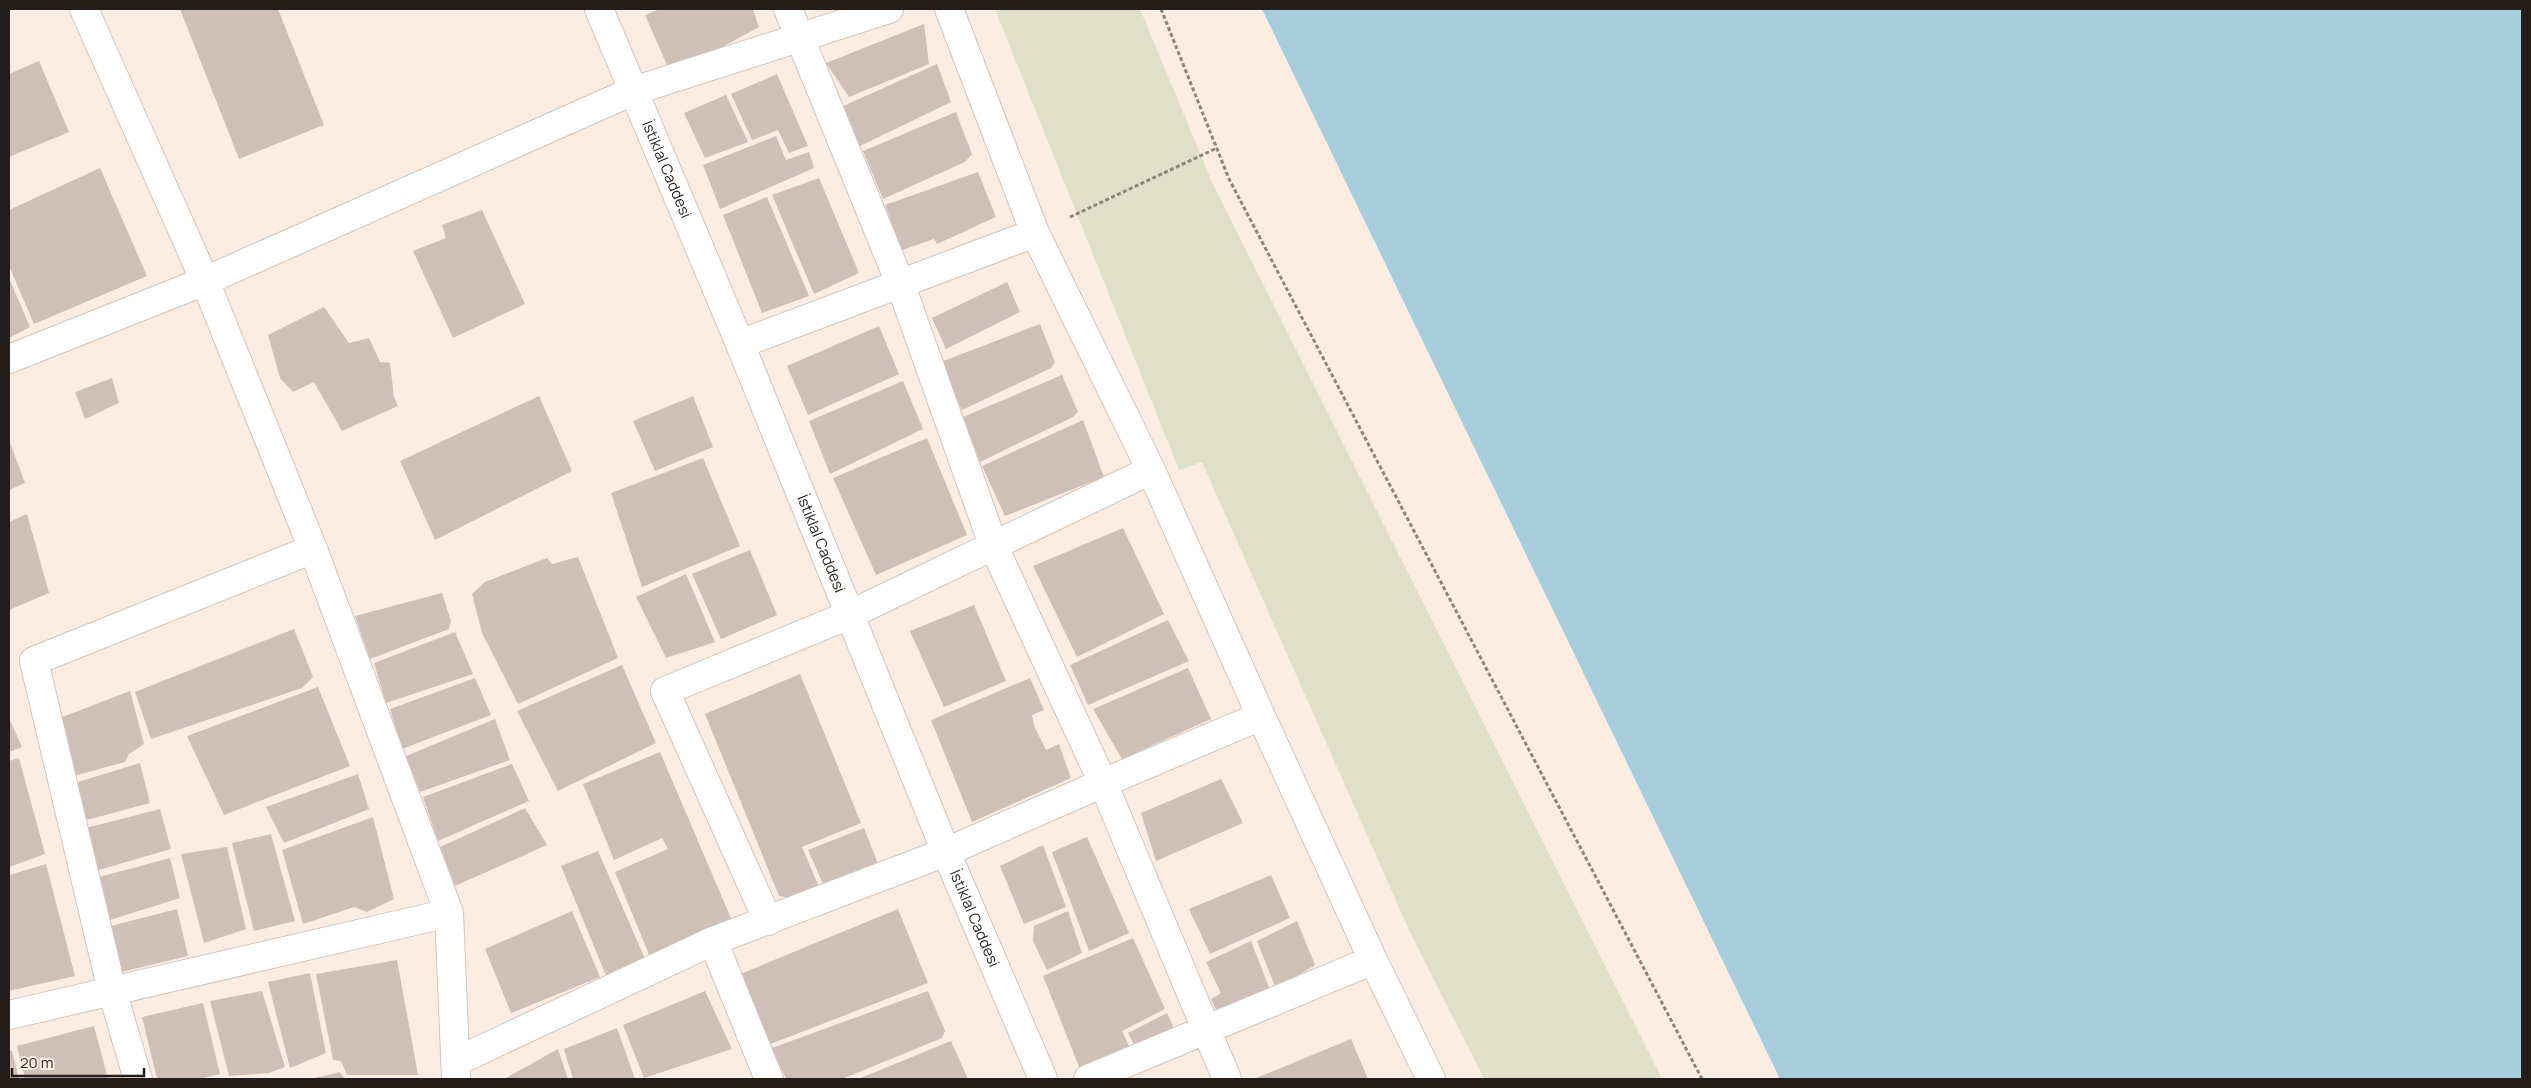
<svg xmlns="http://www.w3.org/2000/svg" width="2531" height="1088" viewBox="0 0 2531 1088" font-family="Manrope,sans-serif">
<rect width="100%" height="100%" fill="#fbede2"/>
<path fill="#dfe0c9" d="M 995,9 L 1140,9 L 1212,182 L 1662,1079 L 1484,1079 L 1409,930 L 1202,462 L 1179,470 Z"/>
<path fill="#a7ccdb" d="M 1262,9 L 2522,9 L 2522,1079 L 1780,1079 Z"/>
<path fill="#cfc0b7" d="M 180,9 L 278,9 L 324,125 L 239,159 Z
M 660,9 L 753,9 L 759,27 L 711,53 L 667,65 L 645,15 Z
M 924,24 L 929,64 L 849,97 L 826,63 Z
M 39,61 L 69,132 L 9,157 L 9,74 Z
M 937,64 L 951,102 L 858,147 L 841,107 Z
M 777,74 L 808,146 L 789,153 L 778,130 L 752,140 L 731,94 Z
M 726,95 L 748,142 L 705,158 L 684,113 Z
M 956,112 L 972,154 L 965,162 L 883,199 L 863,151 Z
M 776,136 L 786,160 L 809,152 L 814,168 L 720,209 L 703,165 Z
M 100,168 L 147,276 L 34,324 L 9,266 L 9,210 Z
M 978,172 L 996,217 L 937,244 L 934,239 L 902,250 L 885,205 Z
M 819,178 L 859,273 L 814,294 L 772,195 Z
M 767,197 L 809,296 L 762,313 L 723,215 Z
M 482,210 L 525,304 L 453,338 L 413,251 L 446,238 L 442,225 Z
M 9,278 L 30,327 L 9,338 Z
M 1007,282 L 1020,312 L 946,349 L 932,318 Z
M 324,307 L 349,343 L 369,338 L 380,362 L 390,363 L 394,397 L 398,406 L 342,431 L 314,382 L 293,392 L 280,378 L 268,335 Z
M 1040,324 L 1055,362 L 1051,368 L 962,410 L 938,363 Z
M 879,326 L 899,374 L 808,415 L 787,366 Z
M 1062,375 L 1078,412 L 1073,417 L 980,462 L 963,417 Z
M 112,378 L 119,403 L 85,419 L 75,392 Z
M 903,381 L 923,429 L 830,474 L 809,421 Z
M 539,396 L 572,471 L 435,540 L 400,461 Z
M 693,396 L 713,447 L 655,471 L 633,421 Z
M 1083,420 L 1104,477 L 1005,516 L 982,466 Z
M 927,438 L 967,535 L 876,575 L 833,478 Z
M 9,440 L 25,483 L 9,490 Z
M 703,458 L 740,546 L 642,587 L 611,493 Z
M 27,514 L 49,593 L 9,610 L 9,522 Z
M 1123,528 L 1164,614 L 1077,657 L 1033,566 Z
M 750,550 L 777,615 L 721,639 L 692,574 Z
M 578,557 L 618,658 L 518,704 L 482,633 L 472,594 L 485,582 L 547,558 L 552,564 Z
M 686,574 L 715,642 L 666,658 L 636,597 Z
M 442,593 L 451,621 L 449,629 L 370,659 L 355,616 Z
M 974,605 L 1006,681 L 944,707 L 910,631 Z
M 1168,620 L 1189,661 L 1088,705 L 1070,665 Z
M 294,629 L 313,677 L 302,688 L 151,739 L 135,692 Z
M 455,632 L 473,674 L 386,703 L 374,663 Z
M 622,665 L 656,743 L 558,791 L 517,711 Z
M 1188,668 L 1211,719 L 1122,759 L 1093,709 Z
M 800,674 L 861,823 L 802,847 L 819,887 L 796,899 L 779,896 L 705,714 Z
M 475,678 L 491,715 L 402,749 L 390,709 Z
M 1030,678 L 1044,710 L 1032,715 L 1035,728 L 1046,750 L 1059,744 L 1071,778 L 972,822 L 931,720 Z
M 318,687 L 350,766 L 224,815 L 187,736 Z
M 130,691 L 144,744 L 129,754 L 125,762 L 63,779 L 57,719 Z
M 9,718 L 22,747 L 9,752 Z
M 495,719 L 510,760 L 420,792 L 406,756 Z
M 660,752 L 733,923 L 650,957 L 615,872 L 668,849 L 662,838 L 614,860 L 583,784 Z
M 19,758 L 45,854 L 9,867 L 9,761 Z
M 140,763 L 150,803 L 76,823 L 65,786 Z
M 512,764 L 529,801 L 438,841 L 423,797 Z
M 358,774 L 369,809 L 284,843 L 266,807 Z
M 1221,779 L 1243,823 L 1156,861 L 1141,813 Z
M 525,808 L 547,845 L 455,886 L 440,847 Z
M 160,809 L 171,849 L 92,872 L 82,829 Z
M 373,817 L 394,899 L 367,912 L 354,907 L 303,924 L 282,850 Z
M 864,828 L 878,864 L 825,889 L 808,850 Z
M 271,834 L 295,921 L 254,931 L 232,843 Z
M 1087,837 L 1129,933 L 1089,951 L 1052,852 Z
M 1043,845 L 1066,907 L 1024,924 L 1000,866 Z
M 227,847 L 246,929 L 204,943 L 181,854 Z
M 598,851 L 646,961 L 607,978 L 561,866 Z
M 170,858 L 180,898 L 107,921 L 92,879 Z
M 46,864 L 75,976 L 9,991 L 9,875 Z
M 1271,875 L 1290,918 L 1210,954 L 1189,909 Z
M 177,909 L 188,956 L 117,973 L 107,927 Z
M 898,909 L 928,983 L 768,1045 L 738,975 Z
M 572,911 L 600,977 L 511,1013 L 485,949 Z
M 1068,911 L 1082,953 L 1047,970 L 1033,941 L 1034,926 Z
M 1297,921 L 1315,965 L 1276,989 L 1257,941 Z
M 1133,938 L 1165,1009 L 1122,1031 L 1130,1048 L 1083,1077 L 1043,976 Z
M 1251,941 L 1270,990 L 1218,1014 L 1211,999 L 1221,993 L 1206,962 Z
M 397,960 L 418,1075 L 347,1075 L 341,1061 L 333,1060 L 316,974 Z
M 310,973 L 326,1053 L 290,1068 L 268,982 Z
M 262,991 L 285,1067 L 269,1073 L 229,1076 L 210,1001 Z
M 705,991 L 732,1049 L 644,1078 L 623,1025 Z
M 928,991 L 945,1031 L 942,1038 L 842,1079 L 786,1079 L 772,1048 Z
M 203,1003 L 220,1074 L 199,1079 L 157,1079 L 142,1017 Z
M 1167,1013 L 1175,1030 L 1137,1050 L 1128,1033 Z
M 94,1026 L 108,1079 L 25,1079 L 17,1046 Z
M 617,1028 L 635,1079 L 573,1079 L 564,1049 Z
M 1351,1039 L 1368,1079 L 1254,1079 Z
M 951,1041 L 968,1079 L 858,1079 Z
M 558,1049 L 568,1079 L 504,1079 Z
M 9,1051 L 12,1051 L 19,1079 L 9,1079 Z
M 340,1072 L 345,1079 L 311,1079 Z"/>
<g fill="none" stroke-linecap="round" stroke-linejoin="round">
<defs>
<path id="minor" d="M 84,9 L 205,281 L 313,549 L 34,661 L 112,991 L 138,1079
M 788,9 L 900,283 L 994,547 L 1103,783 L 1227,1079
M 949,9 L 1035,233 L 1151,470 L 1261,716 L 1373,960 L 1431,1079
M 740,344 L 1035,233
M 9,359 L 205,281 L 633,91 L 889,9
M 313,549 L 449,913
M 768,921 L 665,691 L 849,615 L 1151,470
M 713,941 L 769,1079
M 9,1015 L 449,913 L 456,1078
M 455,1062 L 713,941 L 946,852 L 1103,783 L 1261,716
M 1088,1079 L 1373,960"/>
<g id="major">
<path id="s1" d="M 599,9 L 740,344 L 946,852 L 1043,1079"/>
</g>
</defs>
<use href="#minor" stroke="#d2c5bb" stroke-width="30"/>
<use href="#major" stroke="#d2c5bb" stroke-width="30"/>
<path stroke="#8d847d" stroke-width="3" stroke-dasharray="4 2.5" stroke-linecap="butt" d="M 1161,9 L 1229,179 L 1702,1079
M 1070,217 L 1217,148"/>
<use href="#minor" stroke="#fff" stroke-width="28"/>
<use href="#major" stroke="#fff" stroke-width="28"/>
</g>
<g text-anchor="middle" stroke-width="4" stroke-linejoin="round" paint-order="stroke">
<g font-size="15" fill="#231e1a" stroke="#fbede2">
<text dy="5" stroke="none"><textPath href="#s1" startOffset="174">İstiklal Caddesi</textPath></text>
<text dy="5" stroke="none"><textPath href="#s1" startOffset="579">İstiklal Caddesi</textPath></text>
<text dy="5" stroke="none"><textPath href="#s1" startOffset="984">İstiklal Caddesi</textPath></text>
</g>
</g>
<rect width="2531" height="1088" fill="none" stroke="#231e1a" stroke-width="20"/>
<path d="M12 1068v8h132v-8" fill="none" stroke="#231e1a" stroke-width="2.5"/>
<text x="20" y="1068" font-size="15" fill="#231e1a" stroke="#fbede2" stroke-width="4" paint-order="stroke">20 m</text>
</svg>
